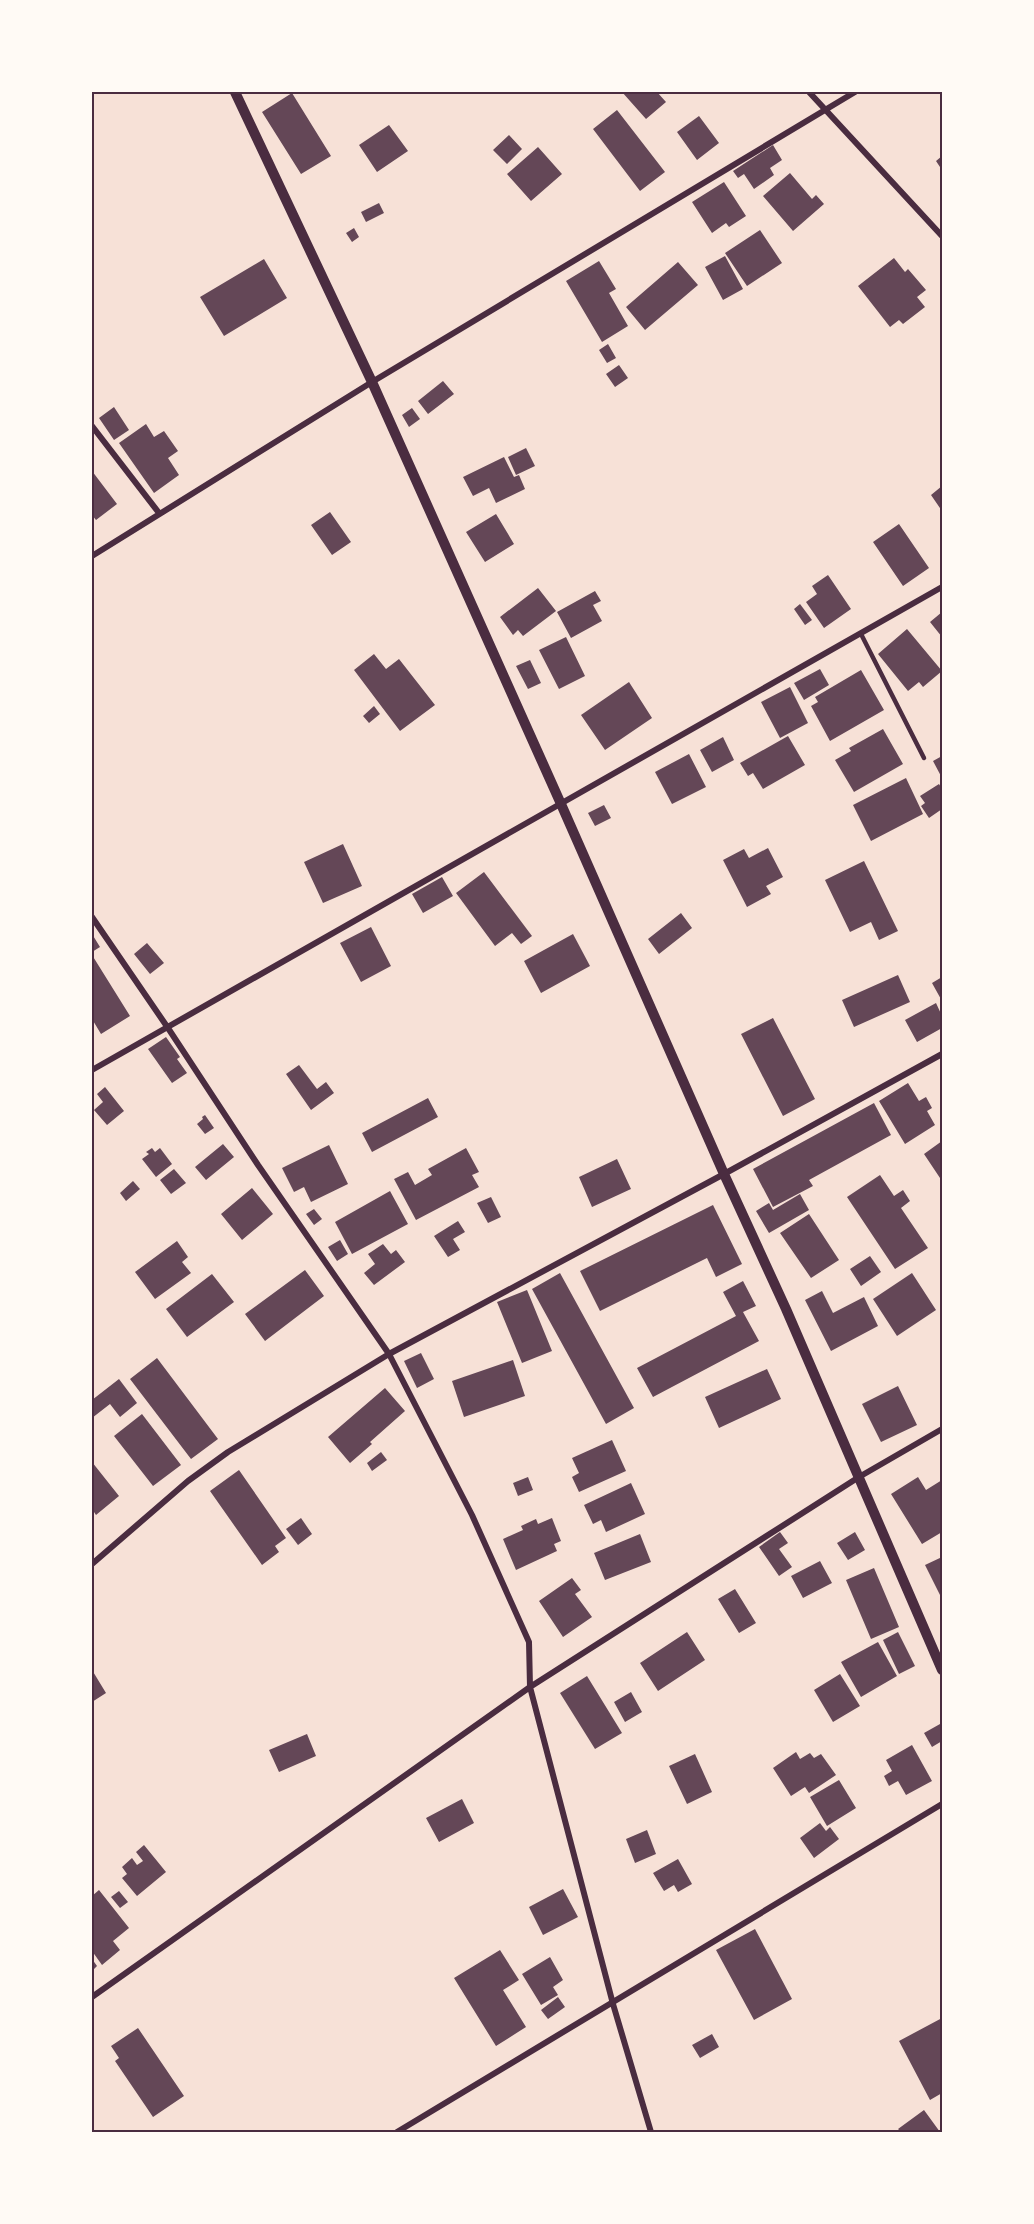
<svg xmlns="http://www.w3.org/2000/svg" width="1034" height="2224" viewBox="0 0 1034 2224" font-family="'DejaVu Sans',sans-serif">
<rect width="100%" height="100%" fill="#f7e1d7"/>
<path fill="#644757" d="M 622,92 L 657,92 L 666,102 L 646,119 Z
M 292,93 L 331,156 L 301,174 L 262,112 Z
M 617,110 L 665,172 L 640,191 L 593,129 Z
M 699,116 L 719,143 L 697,160 L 677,132 Z
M 389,125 L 408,151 L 377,172 L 359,145 Z
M 509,135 L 522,149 L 507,164 L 493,150 Z
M 773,145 L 782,160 L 770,168 L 774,175 L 754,189 L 744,174 L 738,178 L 733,171 Z
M 538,147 L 562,174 L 531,201 L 507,174 Z
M 942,156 L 942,170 L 936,161 Z
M 790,173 L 812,199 L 816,195 L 824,204 L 793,231 L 763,196 Z
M 724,182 L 746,216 L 729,227 L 726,223 L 712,233 L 692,202 Z
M 379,203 L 384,213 L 366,222 L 361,212 Z
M 354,228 L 359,237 L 352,242 L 346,233 Z
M 760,230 L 782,263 L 747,286 L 725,253 Z
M 725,256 L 743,289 L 723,300 L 705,267 Z
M 894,258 L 905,272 L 908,269 L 926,290 L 917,297 L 925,307 L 903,324 L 899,320 L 890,327 L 858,286 Z
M 264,259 L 287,298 L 224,336 L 200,297 Z
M 599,261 L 616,289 L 609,293 L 628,326 L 602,342 L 566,281 Z
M 678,262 L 698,285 L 645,330 L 626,307 Z
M 608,344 L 616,358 L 607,363 L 599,350 Z
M 619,365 L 628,378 L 615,387 L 606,374 Z
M 443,381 L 454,394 L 428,414 L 418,401 Z
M 114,407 L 129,430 L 114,440 L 99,418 Z
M 412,408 L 420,419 L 409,427 L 402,415 Z
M 146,424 L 154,437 L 164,431 L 178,451 L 168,458 L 179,475 L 154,493 L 119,443 Z
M 526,448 L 535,466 L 516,475 L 508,457 Z
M 504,457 L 514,477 L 519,475 L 525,489 L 496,503 L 489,488 L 473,496 L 463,477 Z
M 92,471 L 117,504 L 96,520 L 92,515 Z
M 942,486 L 942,511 L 931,495 Z
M 330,512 L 351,542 L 332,555 L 311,525 Z
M 496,514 L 514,544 L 485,562 L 466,532 Z
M 899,524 L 929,568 L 903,586 L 873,542 Z
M 828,575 L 851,609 L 824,628 L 806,602 L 817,594 L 812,586 Z
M 538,588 L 556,611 L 523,636 L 518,630 L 513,635 L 500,617 Z
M 595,591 L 601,601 L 593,605 L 602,621 L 571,638 L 557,612 Z
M 800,604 L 812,620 L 805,625 L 794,609 Z
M 942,612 L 942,637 L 930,622 Z
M 907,629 L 942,671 L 923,687 L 919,682 L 908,691 L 878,654 Z
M 566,637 L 585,676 L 559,689 L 539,650 Z
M 374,654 L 386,669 L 399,659 L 435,705 L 400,731 L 354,670 Z
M 530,660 L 541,683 L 528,689 L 516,666 Z
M 820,669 L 829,685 L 804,700 L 794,683 Z
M 861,670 L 884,710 L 830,741 L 811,706 L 818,702 L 815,697 Z
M 629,682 L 652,718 L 605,750 L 581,715 Z
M 790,687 L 808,723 L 780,738 L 761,702 Z
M 374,706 L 380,714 L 369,723 L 363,716 Z
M 883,729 L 903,764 L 854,792 L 835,760 L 851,751 L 849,748 Z
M 788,736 L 805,765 L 763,789 L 753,773 L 748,776 L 740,763 Z
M 723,737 L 734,760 L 712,772 L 700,750 Z
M 689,754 L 706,787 L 672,804 L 655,772 Z
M 942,756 L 942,778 L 933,761 Z
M 906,778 L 923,814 L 871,841 L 853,805 Z
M 939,784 L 942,789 L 942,809 L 929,818 L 921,806 L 925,803 L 920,796 Z
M 604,805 L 611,818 L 595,826 L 588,813 Z
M 343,844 L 362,886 L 323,903 L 304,862 Z
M 768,848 L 783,877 L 766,886 L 771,894 L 747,907 L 723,860 L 744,849 L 749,858 Z
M 864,861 L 898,931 L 879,940 L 871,922 L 850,932 L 825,880 Z
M 484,872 L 532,936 L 521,944 L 512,933 L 495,946 L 456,893 Z
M 442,877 L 453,896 L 423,913 L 412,894 Z
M 681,913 L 692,928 L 659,954 L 648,939 Z
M 371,927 L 391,966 L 361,982 L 340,943 Z
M 92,934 L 100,947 L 92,952 Z
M 573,934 L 590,966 L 541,993 L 524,961 Z
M 147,943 L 164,963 L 150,974 L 134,954 Z
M 92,955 L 130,1016 L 101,1034 L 92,1019 Z
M 898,975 L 910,1002 L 854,1027 L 842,1000 Z
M 942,977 L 942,1001 L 932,983 Z
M 936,1003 L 942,1016 L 942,1028 L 917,1042 L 905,1020 Z
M 773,1018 L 815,1099 L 783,1116 L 741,1034 Z
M 166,1037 L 180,1057 L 177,1059 L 187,1073 L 172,1083 L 148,1049 Z
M 299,1065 L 317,1089 L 326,1082 L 334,1093 L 311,1110 L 286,1074 Z
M 908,1083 L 919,1101 L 926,1097 L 932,1108 L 927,1111 L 935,1125 L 905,1144 L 879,1101 Z
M 105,1087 L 124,1111 L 107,1125 L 94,1110 L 103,1102 L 97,1094 Z
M 428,1098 L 438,1117 L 372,1152 L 362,1133 Z
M 874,1103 L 891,1135 L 809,1180 L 813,1186 L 773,1207 L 753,1169 Z
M 205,1115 L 214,1128 L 205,1134 L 197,1124 L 203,1119 L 202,1117 Z
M 942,1141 L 942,1181 L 924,1154 Z
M 223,1144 L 234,1157 L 206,1180 L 195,1167 Z
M 329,1145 L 348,1184 L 311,1202 L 304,1187 L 294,1192 L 282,1168 Z
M 152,1148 L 155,1152 L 160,1148 L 172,1164 L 156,1177 L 142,1159 L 149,1154 L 146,1152 Z
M 466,1148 L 479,1172 L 472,1175 L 479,1187 L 416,1220 L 394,1179 L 408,1172 L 415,1185 L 432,1175 L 428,1169 Z
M 617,1159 L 631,1189 L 592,1207 L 579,1177 Z
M 174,1169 L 186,1183 L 171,1194 L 160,1180 Z
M 880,1175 L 894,1196 L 903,1190 L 910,1201 L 901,1208 L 928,1248 L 895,1269 L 847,1197 Z
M 133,1181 L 140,1189 L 126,1201 L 120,1193 Z
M 252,1188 L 273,1214 L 242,1240 L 221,1214 Z
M 390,1191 L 408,1224 L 352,1254 L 335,1222 Z
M 800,1194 L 809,1210 L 769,1233 L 756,1211 L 769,1203 L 773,1210 Z
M 491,1197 L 501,1217 L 488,1223 L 477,1203 Z
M 713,1205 L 742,1264 L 716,1277 L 707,1258 L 600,1311 L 580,1271 Z
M 314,1209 L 322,1219 L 314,1225 L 306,1214 Z
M 809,1214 L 839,1260 L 811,1278 L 780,1233 Z
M 458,1221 L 465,1232 L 453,1239 L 460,1250 L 448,1257 L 434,1236 Z
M 340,1240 L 348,1254 L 337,1261 L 328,1247 Z
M 177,1241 L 188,1257 L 182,1262 L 191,1273 L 155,1299 L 135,1272 Z
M 383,1244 L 391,1254 L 396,1250 L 405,1262 L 374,1285 L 364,1273 L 375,1264 L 368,1254 Z
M 870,1256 L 881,1272 L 861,1286 L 850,1269 Z
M 305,1270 L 324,1296 L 265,1341 L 245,1314 Z
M 560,1273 L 634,1408 L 606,1424 L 532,1289 Z
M 912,1273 L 936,1310 L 897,1336 L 873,1299 Z
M 212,1274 L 234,1302 L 187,1337 L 166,1309 Z
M 743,1281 L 756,1306 L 743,1312 L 759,1341 L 653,1397 L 637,1368 L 736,1316 L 723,1292 Z
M 527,1290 L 552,1351 L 522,1363 L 497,1302 Z
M 822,1291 L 833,1313 L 864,1297 L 878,1326 L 831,1351 L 805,1300 Z
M 421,1353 L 434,1379 L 417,1388 L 404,1361 Z
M 157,1358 L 218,1439 L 191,1459 L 130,1379 Z
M 513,1360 L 525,1396 L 464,1417 L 452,1381 Z
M 767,1369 L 781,1399 L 719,1428 L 705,1397 Z
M 119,1379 L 137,1403 L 120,1417 L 110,1404 L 92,1418 L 92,1400 Z
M 898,1386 L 917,1425 L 881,1442 L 862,1404 Z
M 385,1388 L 405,1411 L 370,1442 L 372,1444 L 350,1463 L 328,1437 Z
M 142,1414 L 181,1465 L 153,1486 L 114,1436 Z
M 612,1440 L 626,1471 L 579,1492 L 572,1477 L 579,1473 L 572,1458 Z
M 381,1452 L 387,1460 L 372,1471 L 367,1463 Z
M 92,1462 L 119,1496 L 96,1515 L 92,1509 Z
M 239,1470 L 286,1538 L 275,1546 L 279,1552 L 262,1565 L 210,1491 Z
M 528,1477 L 533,1490 L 518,1496 L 513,1483 Z
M 918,1477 L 926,1490 L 942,1480 L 942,1532 L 922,1544 L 891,1494 Z
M 631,1483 L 645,1514 L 606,1532 L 601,1520 L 593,1524 L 584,1505 Z
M 301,1518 L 312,1534 L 298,1545 L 286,1529 Z
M 552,1518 L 561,1541 L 554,1544 L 557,1551 L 516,1570 L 503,1539 L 523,1530 L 521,1526 L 536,1519 L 538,1524 Z
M 780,1532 L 788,1543 L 779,1549 L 792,1567 L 779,1576 L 759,1547 Z
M 855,1532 L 865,1550 L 848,1560 L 837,1543 Z
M 640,1534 L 651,1562 L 605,1580 L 594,1553 Z
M 942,1557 L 942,1593 L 940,1595 L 925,1565 Z
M 820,1561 L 832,1583 L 803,1598 L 791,1576 Z
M 874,1568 L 899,1627 L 871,1639 L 846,1580 Z
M 572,1578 L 581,1590 L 575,1594 L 592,1617 L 563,1637 L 539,1601 Z
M 735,1589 L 756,1623 L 739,1633 L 718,1599 Z
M 687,1632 L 705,1660 L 658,1691 L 640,1663 Z
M 898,1632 L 915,1666 L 899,1674 L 883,1640 Z
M 878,1642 L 897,1676 L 861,1697 L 841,1662 Z
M 92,1670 L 106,1693 L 92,1702 Z
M 840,1674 L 860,1706 L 833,1722 L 814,1690 Z
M 587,1676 L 622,1733 L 595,1749 L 560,1693 Z
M 631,1692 L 642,1712 L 625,1722 L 614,1702 Z
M 940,1724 L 942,1728 L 942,1741 L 932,1747 L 924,1733 Z
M 307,1734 L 316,1756 L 279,1772 L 269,1750 Z
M 912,1745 L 932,1781 L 906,1795 L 898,1781 L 889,1786 L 884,1776 L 892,1771 L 886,1760 Z
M 796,1752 L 800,1759 L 810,1753 L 814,1758 L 821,1754 L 836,1775 L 809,1793 L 805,1787 L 791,1796 L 773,1768 Z
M 695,1754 L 712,1792 L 687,1804 L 669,1766 Z
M 839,1780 L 856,1808 L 827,1826 L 810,1797 Z
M 462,1799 L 474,1823 L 439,1842 L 426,1818 Z
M 820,1823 L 826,1831 L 830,1827 L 839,1839 L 814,1858 L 800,1838 Z
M 647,1830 L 656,1854 L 635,1863 L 626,1839 Z
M 144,1845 L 166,1872 L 137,1896 L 122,1878 L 127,1874 L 122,1867 L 132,1858 L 137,1865 L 143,1861 L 136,1852 Z
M 678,1859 L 692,1884 L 678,1892 L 674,1885 L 664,1891 L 653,1873 Z
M 563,1889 L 578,1917 L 543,1935 L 529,1907 Z
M 99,1890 L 129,1928 L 113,1941 L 120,1950 L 102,1965 L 92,1951 L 92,1896 Z
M 119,1891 L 128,1902 L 120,1908 L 111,1897 Z
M 755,1929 L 792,1999 L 754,2020 L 716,1950 Z
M 500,1950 L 519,1980 L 503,1990 L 526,2027 L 496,2046 L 454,1978 Z
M 550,1957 L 563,1980 L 553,1987 L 558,1995 L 541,2005 L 522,1974 Z
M 92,1959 L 97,1966 L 92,1971 Z
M 558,1997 L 565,2007 L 548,2019 L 541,2010 Z
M 942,2018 L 942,2093 L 930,2100 L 899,2041 Z
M 138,2028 L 184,2096 L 153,2117 L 115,2061 L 119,2058 L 111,2046 Z
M 712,2034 L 719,2047 L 700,2058 L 692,2045 Z
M 924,2110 L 940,2132 L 901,2132 L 898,2129 Z"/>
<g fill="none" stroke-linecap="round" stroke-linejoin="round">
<path stroke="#4a2c40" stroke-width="4.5" d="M 861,634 L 924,758"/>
<path stroke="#4a2c40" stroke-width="6" d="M 809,92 L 942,236
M 92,426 L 159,513
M 92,556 L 372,382 L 855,92
M 92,917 L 168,1028 L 258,1165 L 389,1354 L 472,1515 L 529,1642 L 530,1687 L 613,2004 L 651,2132
M 92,1070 L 942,587
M 92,1564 L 188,1481 L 228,1452 L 389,1354 L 724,1174 L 942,1054
M 92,1997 L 530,1687 L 859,1477 L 942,1429
M 397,2132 L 942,1804"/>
<path stroke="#4a2c40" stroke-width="10" d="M 235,92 L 372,382 L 561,804 L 724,1174 L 786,1309 L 942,1670"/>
</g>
<rect width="1034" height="2224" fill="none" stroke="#fffaf5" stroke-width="186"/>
<rect x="93" y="93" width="848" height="2038" fill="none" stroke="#4a2c40" stroke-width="2"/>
</svg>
